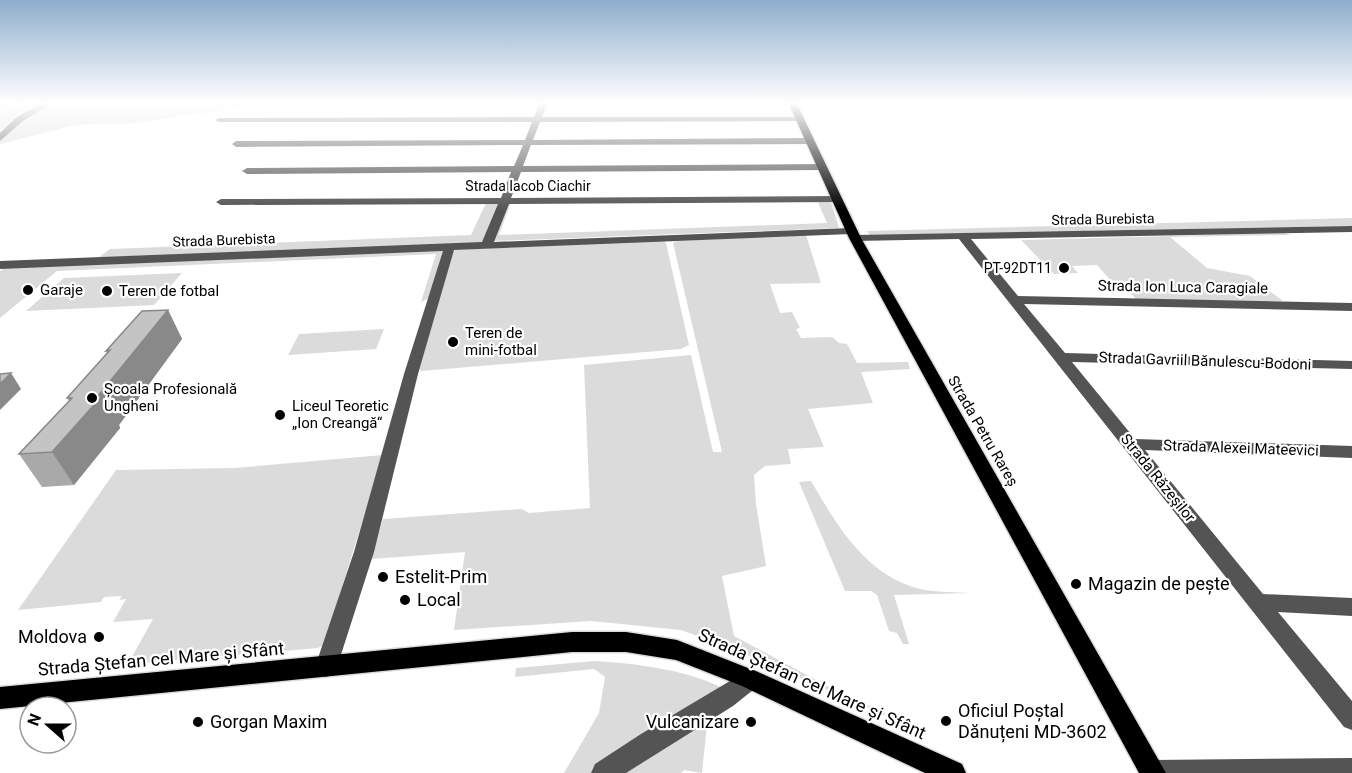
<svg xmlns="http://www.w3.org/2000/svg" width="1352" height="773" viewBox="0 0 1352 773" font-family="Roboto,sans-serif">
<rect width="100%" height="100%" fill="#fff"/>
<path fill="#dbdbdb" d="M 0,102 L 47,102 L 11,122 L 5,129 L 0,129 Z
M 52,102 L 276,102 L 137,123 L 76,125 L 0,144 L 0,140 L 24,119 Z
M 817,200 L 831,202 L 839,228 L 492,241 L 507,202 L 511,202 L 499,235 L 827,223 Z
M 486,203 L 499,203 L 486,240 L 479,243 L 98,258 L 110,249 L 471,235 Z
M 1352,218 L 1352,226 L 870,235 L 867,231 Z
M 1285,233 L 1290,235 L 1170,237 L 1207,268 L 1250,276 L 1283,301 L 1269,301 L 1137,300 L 1128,291 L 1120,291 L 1097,265 L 1072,266 L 1078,273 L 1054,274 L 1021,240 Z
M 806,235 L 821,283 L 770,284 L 780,313 L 792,312 L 800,328 L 796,329 L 801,338 L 832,337 L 839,343 L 847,344 L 857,363 L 908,362 L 910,369 L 861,372 L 873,403 L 808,409 L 824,447 L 788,449 L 791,464 L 765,466 L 754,475 L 756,504 L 766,566 L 722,576 L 734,636 L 846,696 L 885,713 L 885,715 L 736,650 L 681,630 L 591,621 L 454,630 L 465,552 L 371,559 L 383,519 L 522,509 L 529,513 L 590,508 L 584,365 L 691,355 L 713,452 L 722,452 L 673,243 L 677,241 Z
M 663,240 L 666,243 L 689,345 L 681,349 L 421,371 L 418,367 L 452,252 L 455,250 Z
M 441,249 L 445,253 L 429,298 L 421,302 L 436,254 L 57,271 L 0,318 L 0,271 L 8,266 Z
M 182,273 L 154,305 L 26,311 L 64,278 Z
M 384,329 L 376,349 L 288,355 L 299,334 Z
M 383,455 L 324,645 L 318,648 L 128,664 L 153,619 L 113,622 L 126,599 L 119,600 L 122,596 L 104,597 L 101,602 L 18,610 L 116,470 L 235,468 Z
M 811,481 C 838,527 868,579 925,590 C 940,592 956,592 972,593 L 894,595 L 909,644 L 903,644 L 897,633 L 889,631 L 877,595 L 871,591 L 845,591 L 799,482 Z
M 594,661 C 633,663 690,670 724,689 L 594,773 L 564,773 L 599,713 L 605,677 L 594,669 L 515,677 L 516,668 Z
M 703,720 L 707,725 L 702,773 L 684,770 L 681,773 L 617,773 Z"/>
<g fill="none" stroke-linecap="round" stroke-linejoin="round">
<path stroke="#a2a2a2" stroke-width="1.5" d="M 0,107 L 26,102"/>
<defs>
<path id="major" d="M 788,102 L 796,102 L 861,238 L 1166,773 L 1139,773 L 849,238 Z
M 572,632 L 626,632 L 677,640 L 758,672 L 962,764 L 966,773 L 925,773 L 742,686 L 676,660 L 626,652 L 572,652 L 0,709 L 0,687 Z"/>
</defs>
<use href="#major" stroke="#dbdbdb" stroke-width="3"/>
<path fill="#545454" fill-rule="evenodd" d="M 44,102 L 54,102 L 23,121 L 0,141 L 0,133 L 17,117 Z
M 540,102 L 548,102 L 542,117 L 800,117 L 804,119 L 800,121 L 540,122 L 533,140 L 810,138 L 814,141 L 810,144 L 531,145 L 523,166 L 821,164 L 826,167 L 821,170 L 521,172 L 511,198 L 836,196 L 841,199 L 836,202 L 509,204 L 494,242 L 851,228 L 856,231 L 851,234 L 454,250 L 418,374 L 374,552 L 337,667 L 334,674 L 326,677 L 318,674 L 315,667 L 354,552 L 404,374 L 443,251 L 0,269 L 0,261 L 482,242 L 498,204 L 221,205 L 216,202 L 221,199 L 501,198 L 511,172 L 247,174 L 242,171 L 247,168 L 514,166 L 523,145 L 236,147 L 232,144 L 236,141 L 525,140 L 532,122 L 219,122 L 215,120 L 219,118 L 534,117 Z
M 1352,226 L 1352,232 L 971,239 L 1018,296 L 1352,303 L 1352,311 L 1024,304 L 1065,353 L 1352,361 L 1352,369 L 1072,362 L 1135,439 L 1352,446 L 1352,458 L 1145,450 L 1263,594 L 1352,598 L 1352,616 L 1278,612 L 1352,701 L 1352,730 L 1344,727 L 959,239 L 855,241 L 849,238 L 855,235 Z
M 750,669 L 758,672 L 761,679 L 758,686 L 733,706 L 626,773 L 591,773 L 595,764 L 641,734 Z
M 1352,758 L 1352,773 L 1140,773 L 1144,764 L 1153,760 Z"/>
<use href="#major" fill="#000" fill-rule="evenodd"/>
</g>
<path fill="#a9a9a9" d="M 168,310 L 182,339 L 119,425 L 120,428 L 74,485 L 42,487 L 19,454 L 69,401 L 67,398 L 107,354 L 106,351 Z"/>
<path fill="#898989" d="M 168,310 L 182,339 L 119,425 L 120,428 L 74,485 L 52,452 Z
M 11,373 L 21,389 L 0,410 L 0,384 Z"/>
<path fill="#c4c4c4" stroke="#898989" stroke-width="1.5" d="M 168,310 L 98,396 L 102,396 L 52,452 L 19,454 L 72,398 L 67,398 L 110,350 L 106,351 L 142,311 Z
M 11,373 L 0,384 L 0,374 Z"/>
<linearGradient id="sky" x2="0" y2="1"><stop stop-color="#8cadcc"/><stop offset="0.49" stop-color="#fff"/><stop offset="1" stop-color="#fff" stop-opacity="0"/></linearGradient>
<rect width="1352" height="210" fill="url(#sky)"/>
<g fill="#000" stroke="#fff" stroke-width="2">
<circle cx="1064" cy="268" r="6"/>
<circle cx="28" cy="290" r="6"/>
<circle cx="107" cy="291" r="6"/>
<circle cx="453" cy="342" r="6"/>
<circle cx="92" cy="398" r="6"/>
<circle cx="280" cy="415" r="6"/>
<circle cx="383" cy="577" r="6"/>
<circle cx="1076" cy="584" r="6"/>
<circle cx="405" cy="600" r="6"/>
<circle cx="99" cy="637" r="6"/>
<circle cx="946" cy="721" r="6"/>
<circle cx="198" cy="722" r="6"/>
<circle cx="751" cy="722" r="6"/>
</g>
<g text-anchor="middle" stroke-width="4.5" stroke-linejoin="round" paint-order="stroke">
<g font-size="14" fill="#000" stroke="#fff">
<text x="528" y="191">Strada Iacob Ciachir</text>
<text transform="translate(1103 219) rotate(-1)" y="5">Strada Burebista</text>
<text transform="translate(224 240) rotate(-2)" y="5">Strada Burebista</text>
</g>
<g font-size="14" fill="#000" stroke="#fff" text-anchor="end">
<text x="1052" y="273">PT-92DT11</text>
</g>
<g font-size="15" fill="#000" stroke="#fff">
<text transform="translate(1183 287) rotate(1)" y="5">Strada Ion Luca Caragiale</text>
<text transform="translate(1205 361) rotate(2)" y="5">Strada Gavriil Bănulescu-Bodoni</text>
<text transform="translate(983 431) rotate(60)" y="5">Strada Petru Rareș</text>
<text transform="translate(1241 448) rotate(2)" y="5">Strada Alexei Mateevici</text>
<text transform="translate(1158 478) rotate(51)" y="5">Strada Răzeşilor</text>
</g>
<g font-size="15" fill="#000" stroke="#fff" text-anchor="start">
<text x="40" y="295">Garaje</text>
<text x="119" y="296">Teren de fotbal</text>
<text x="465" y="338">Teren de<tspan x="465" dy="17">mini-fotbal</tspan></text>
<text x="104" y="394">Școala Profesională<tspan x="104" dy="17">Ungheni</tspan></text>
<text x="292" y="411">Liceul Teoretic<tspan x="292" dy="17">„Ion Creangă“</tspan></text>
</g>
<g font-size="18" fill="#000" stroke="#fff" text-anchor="start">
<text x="395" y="583">Estelit-Prim</text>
<text x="1088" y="590">Magazin de pește</text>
<text x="417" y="606">Local</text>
<text x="87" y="643" text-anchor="end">Moldova</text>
<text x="958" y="717">Oficiul Poștal<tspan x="958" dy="21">Dănuțeni MD-3602</tspan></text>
<text x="210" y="728">Gorgan Maxim</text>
<text x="739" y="728" text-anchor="end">Vulcanizare</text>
</g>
<g font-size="18" fill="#000" stroke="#fff">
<text transform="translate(161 659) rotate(-5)" y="6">Strada Ștefan cel Mare și Sfânt</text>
<text transform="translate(812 684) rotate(24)" y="6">Strada Ștefan cel Mare și Sfânt</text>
</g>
</g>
<g transform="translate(48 725) rotate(291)"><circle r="28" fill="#ffffff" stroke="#999999" stroke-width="1.5"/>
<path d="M0-4.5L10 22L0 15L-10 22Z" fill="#000000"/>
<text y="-9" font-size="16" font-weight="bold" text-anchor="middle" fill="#000000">N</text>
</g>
</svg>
